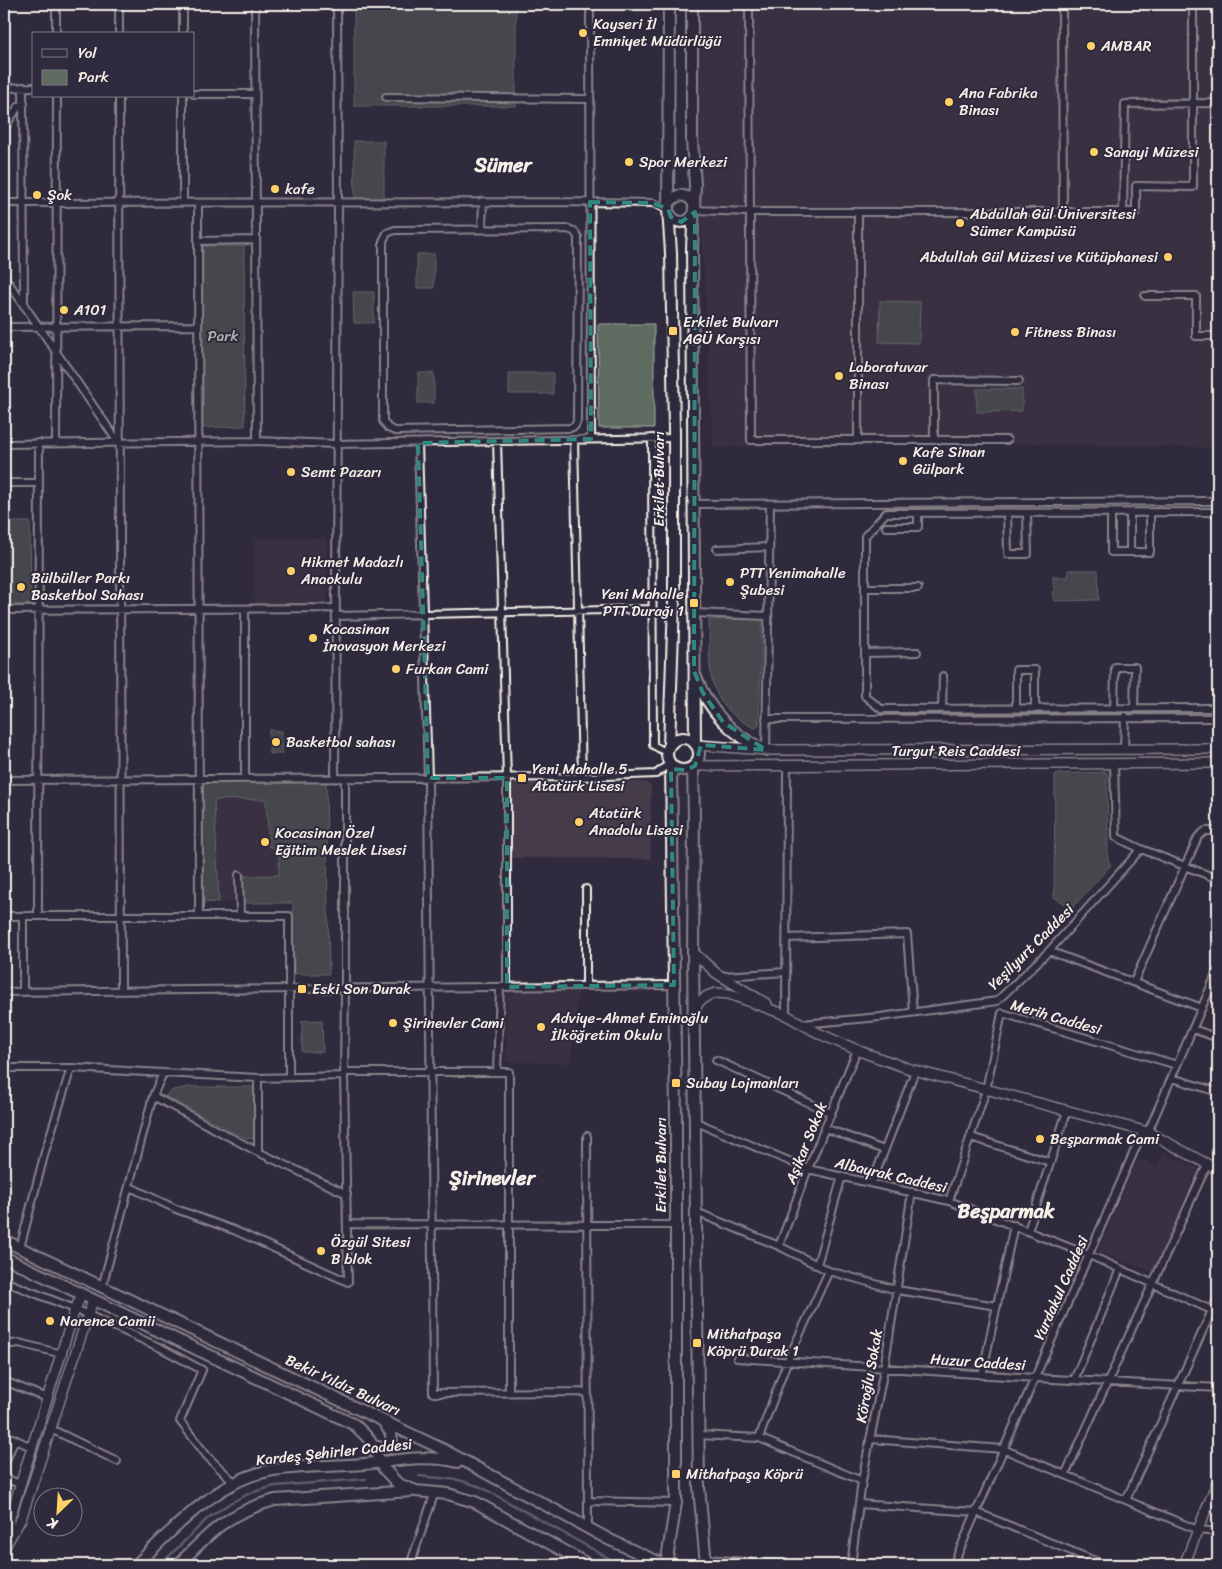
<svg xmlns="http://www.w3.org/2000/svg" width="1222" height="1569" viewBox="0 0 1222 1569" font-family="Sriracha,sans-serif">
<rect width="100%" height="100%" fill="#2f2a3d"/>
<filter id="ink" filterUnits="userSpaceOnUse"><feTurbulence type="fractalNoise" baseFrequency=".02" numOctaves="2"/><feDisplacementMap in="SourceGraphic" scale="10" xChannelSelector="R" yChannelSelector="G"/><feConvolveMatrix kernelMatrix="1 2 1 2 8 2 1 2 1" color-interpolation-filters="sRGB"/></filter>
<g filter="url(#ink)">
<path fill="#443a49" d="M 690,4 L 1218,4 L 1218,448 L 1027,443 L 713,447 Z
M 326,538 L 327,603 L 255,604 L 255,539 Z
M 326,780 L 329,974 L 294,974 L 292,903 L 203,903 L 201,781 Z
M 510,782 L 646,782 L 651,786 L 651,859 L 508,858 L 509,783 Z
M 507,992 L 578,992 L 571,1063 L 506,1062 Z
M 1164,1154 L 1198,1168 L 1154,1271 L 1152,1272 L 1098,1251 L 1135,1164 L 1142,1160 L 1157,1167 Z"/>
<path fill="#5f6b60" stroke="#aaaea4" d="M 354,4 L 516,4 L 516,106 L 354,106 Z
M 354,141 L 384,141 L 384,201 L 355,201 Z
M 203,246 L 244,246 L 245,426 L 201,428 Z
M 417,254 L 434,254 L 434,288 L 417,288 Z
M 353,292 L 374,292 L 374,323 L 354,323 Z
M 880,301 L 920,302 L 919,343 L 879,342 Z
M 598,324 L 654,324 L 654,428 L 599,428 Z
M 418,373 L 434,373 L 434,403 L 418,403 Z
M 509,373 L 553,373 L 553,394 L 509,394 Z
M 977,389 L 1022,389 L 1022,411 L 977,412 Z
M 4,522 L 30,522 L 31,605 L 4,605 Z
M 1068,570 L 1098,570 L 1099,600 L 1054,601 L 1053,577 L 1068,577 Z
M 762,619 L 759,726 L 754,728 C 703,702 710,670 709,620 Z
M 269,730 L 282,731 L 282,754 L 269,754 Z
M 1107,772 L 1108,860 L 1111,865 L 1072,908 L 1054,897 L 1055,774 Z
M 326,780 L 329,974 L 294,974 L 293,903 L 244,903 L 243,876 L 279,875 L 279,848 L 269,847 L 266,799 L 214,800 L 219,901 L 215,902 L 203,903 L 201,781 Z
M 322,1020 L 323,1052 L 302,1052 L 302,1021 Z
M 189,1087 L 254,1087 L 255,1139 L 246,1138 L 165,1096 L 173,1090 Z"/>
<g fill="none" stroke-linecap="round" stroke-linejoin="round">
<path stroke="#909ea5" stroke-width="2.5" d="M 419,1476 L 459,1480 L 481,1487 L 621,1565
M 160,1565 L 208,1518 L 230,1503 L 250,1493 L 275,1486 L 366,1479"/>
<defs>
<path id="street" d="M 56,4 L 56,34
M 119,4 L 119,34
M 255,4 L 257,441
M 590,4 L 591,439
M 749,4 L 751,440 L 1007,440
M 1062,4 L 1063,212
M 183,34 L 183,4
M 23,87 L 24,306
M 4,88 L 34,87
M 194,94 L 255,94
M 119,96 L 121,990
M 183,96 L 183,202
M 386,97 L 590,99
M 4,128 L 18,107 L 24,103
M 4,203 L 590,202 L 653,203 L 668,209
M 198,203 L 199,916
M 695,210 L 749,212 L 858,212 L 858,440
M 858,212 L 1136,212 L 1136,186 L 1193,187 L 1193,4
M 1123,212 L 1125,104 L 1218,103
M 482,229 L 483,201
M 567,229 L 574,231 L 578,237 L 577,421 L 575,426 L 570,428 L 395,431 L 388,428 L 383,421 L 383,241 L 387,233 L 395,230 Z
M 198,241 L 256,240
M 4,276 L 118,442
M 1145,296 L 1196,296 L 1196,336 L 1218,336
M 4,327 L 198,326
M 652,438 L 653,745 L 667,753
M 574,440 L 582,777
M 934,440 L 934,380 L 1019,381
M 497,441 L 507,778 L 507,987
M 56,443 L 57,96
M 418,443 L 428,778 L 433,1393 L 588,1392
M 4,444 L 257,441 L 336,444 L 674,438
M 4,483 L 39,483
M 694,504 L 1218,501
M 1218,512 L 886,513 L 865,536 L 865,696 L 881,709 L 1218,708
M 1007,513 L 1008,554 L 1028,554 L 1027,513
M 1111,513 L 1111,552 L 1150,552 L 1150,513
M 1130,513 L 1130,552
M 886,527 L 918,527 L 918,513
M 717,549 L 769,547
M 865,588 L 918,588
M 245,609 L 245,779
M 4,610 L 336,608
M 694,613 L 768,616
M 336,616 L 653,609
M 865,653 L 917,652
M 942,709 L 943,676
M 1016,709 L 1016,670 L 1035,670 L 1035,709
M 1114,709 L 1115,667 L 1135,667 L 1134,708
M 766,719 L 1218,718
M 766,750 L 770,504
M 1124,750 L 1125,716
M 1114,764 L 1116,837 L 1141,849
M 335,779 L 338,202 L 337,4
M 4,780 L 582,777 L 656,774 L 670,763
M 239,875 L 240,916
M 4,916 L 289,916 L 289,1077
M 38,916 L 39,443
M 787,938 L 907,934 L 913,1012
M 1049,951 L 1202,1008
M 723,976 L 786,972
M 1134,982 L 1198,837 L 1205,831 L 1218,831
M 586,986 L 586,889
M 4,992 L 674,985
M 23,992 L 23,916
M 786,1015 L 787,766
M 802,1024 L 880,1017 L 997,1001 L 1049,951 L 1141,849 L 1218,879
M 1193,1029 L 1218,1038
M 716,1060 L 831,1113
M 4,1068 L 71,1068 L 45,1152 L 20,1248
M 71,1068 L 163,1073
M 344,1072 L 509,1072 L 509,1392
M 497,1072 L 500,987
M 258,1078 L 258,1152
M 1172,1078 L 1218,1092
M 153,1096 L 258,1152 L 347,1194
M 696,1122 L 808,1169 L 949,1201 L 1089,1255 L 1218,1313
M 825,1128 L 884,1150
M 1148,1132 L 1218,970
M 587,1136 L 588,1529
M 971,1137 L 1050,1162
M 872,1183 L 915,1071
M 130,1187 L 176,1209 L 236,1231 L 348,1282 L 344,1076 L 345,988 L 345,779
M 949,1201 L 986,1090 L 1002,1013 L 1177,1065
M 696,1212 L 779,1246 L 829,1271 L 897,1290 L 997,1306
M 348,1224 L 676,1225
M 1028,1231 L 1067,1111
M 779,1246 L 808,1169 L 857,1050
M 817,1265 L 842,1176
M 4,1281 L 75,1309 L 161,1348 L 202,1370 L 180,1421 L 207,1456 L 235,1483
M 102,1287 L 153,1096 L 163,1073 L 258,1078 L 344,1076
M 4,1345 L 19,1343 L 62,1354
M 737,1358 L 1035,1378 L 1218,1388
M 982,1375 L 1014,1225
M 1074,1380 L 1120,1269
M 4,1381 L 47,1398
M 51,1429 L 117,1461
M 4,1434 L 31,1447
M 698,1435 L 759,1438 L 862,1481
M 759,1438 L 787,1362 L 829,1271
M 870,1439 L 1003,1449 L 1198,1530 L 1218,1532
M 4,1465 L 15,1439
M 1065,1475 L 1207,1165
M 4,1478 L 20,1484
M 1126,1500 L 1218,1297
M 588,1501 L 676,1503
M 859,1504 L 976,1512 L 1105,1565
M 706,1559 L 788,1565
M 410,1565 L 435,1492
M 567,1565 L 576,1558
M 851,1565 L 862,1481 L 884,1369 L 912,1192
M 953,1565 L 1143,1131"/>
<path id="secondary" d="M 697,745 L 766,750 L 1218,749
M 695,766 L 1218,763
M 693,952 L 716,973 L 767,1004
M 694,1011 L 699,1002 L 707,996 L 716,993 L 729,994 L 786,1015 L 820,1034 L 862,1052 L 910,1069 L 1148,1132 L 1218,1170
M 4,1530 L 8,1524 L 75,1309 L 82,1295
M 4,1548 L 21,1519 L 93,1300
M 1184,1565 L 1218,1480"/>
<path id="primary" d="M 692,4 L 692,139 L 695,185 L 692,248 L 695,743
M 669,204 C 676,192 689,193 695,206
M 669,213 C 675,225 689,225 695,212
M 696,677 C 708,710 733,737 766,750
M667 754a16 16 0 1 1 32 0a16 16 0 1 1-32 0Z
M 669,746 L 674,602 L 674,430 L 671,253 L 668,209 L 669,4
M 693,767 L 694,816 L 693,952 L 699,1487 L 706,1565
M 4,1240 L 442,1449 L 610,1540 L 665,1565
M 4,1257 L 355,1425 L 369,1439 L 384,1469 L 398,1484 L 416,1491 L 448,1494 L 475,1502 L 589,1565
M 374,1446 L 386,1449 L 392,1443 L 391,1433 L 383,1421
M 136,1565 C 171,1531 218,1480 268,1471 C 299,1465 332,1467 364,1464 C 396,1461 426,1454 458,1462
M 178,1565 C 210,1532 229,1512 275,1500 L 412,1491
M 666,1565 L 676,1503 L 676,1118 L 671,765"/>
</defs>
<use href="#street" stroke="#f4f1e8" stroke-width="10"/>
<use href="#secondary" stroke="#f4f1e8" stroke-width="12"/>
<use href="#primary" stroke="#f4f1e8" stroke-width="14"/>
<use href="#street" stroke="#2f2a3d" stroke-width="6"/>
<use href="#secondary" stroke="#2f2a3d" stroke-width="9"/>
<use href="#primary" stroke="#2f2a3d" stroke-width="10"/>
</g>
</g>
<path d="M0 0H1222V1569H0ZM 590,202 L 653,203 L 668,209 L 671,217 L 681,222 L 695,212 L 694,671 L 703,693 L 723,722 L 766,750 L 701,745 L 695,766 L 685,770 L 671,769 L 674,985 L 507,987 L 507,778 L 428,778 L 418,443 L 591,439 Z" fill="#2f2a3d" fill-opacity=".55" fill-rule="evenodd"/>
<path fill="none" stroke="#318880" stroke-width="4" stroke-dasharray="10 6" stroke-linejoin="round" d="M 590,202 L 653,203 L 668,209 L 671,217 L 681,222 L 695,212 L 694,671 L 703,693 L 723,722 L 766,750 L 701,745 L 695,766 L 685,770 L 671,769 L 674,985 L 507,987 L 507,778 L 428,778 L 418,443 L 591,439 Z"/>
<g fill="#ffd166" stroke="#2f2a3d" stroke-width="2">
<circle cx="583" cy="33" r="5"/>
<circle cx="1091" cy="46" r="5"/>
<circle cx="949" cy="102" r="5"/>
<circle cx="1094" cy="152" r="5"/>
<circle cx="629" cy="162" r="5"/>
<circle cx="275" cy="189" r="5"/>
<circle cx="37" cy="195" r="5"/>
<circle cx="960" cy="223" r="5"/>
<circle cx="1168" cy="257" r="5"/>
<circle cx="64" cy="310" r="5"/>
<rect x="668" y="326" width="10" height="10" rx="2.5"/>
<circle cx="1015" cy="332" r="5"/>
<circle cx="839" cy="376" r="5"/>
<circle cx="903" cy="461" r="5"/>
<circle cx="291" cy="472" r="5"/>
<circle cx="291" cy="571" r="5"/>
<circle cx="730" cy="582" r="5"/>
<circle cx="21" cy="587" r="5"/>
<rect x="689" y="598" width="10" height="10" rx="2.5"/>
<circle cx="313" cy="638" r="5"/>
<circle cx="396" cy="669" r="5"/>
<circle cx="276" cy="742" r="5"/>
<rect x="517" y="773" width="10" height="10" rx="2.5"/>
<circle cx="579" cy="822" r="5"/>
<circle cx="265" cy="842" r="5"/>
<rect x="297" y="984" width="10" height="10" rx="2.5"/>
<circle cx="393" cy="1023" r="5"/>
<circle cx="541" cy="1027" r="5"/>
<rect x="671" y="1078" width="10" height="10" rx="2.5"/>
<circle cx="1040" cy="1139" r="5"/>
<circle cx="321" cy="1251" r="5"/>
<circle cx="50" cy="1321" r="5"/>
<rect x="692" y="1338" width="10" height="10" rx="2.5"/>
<rect x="671" y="1469" width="10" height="10" rx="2.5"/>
</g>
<g text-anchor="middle" stroke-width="4" stroke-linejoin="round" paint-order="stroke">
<g font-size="15" fill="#f4f1e8" stroke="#2f2a3d" text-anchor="start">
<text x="593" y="29">Kayseri İl<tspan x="593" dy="17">Emniyet Müdürlüğü</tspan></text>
<text x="1101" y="51">AMBAR</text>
<text x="959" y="98">Ana Fabrika<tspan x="959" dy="17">Binası</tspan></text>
<text x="1104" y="157">Sanayi Müzesi</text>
<text x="639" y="167">Spor Merkezi</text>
<text x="285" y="194">kafe</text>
<text x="47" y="200">Şok</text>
<text x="970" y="219">Abdullah Gül Üniversitesi<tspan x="970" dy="17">Sümer Kampüsü</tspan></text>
<text x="1158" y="262" text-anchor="end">Abdullah Gül Müzesi ve Kütüphanesi</text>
<text x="74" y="315">A101</text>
<text x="683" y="327">Erkilet Bulvarı<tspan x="683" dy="17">AGÜ Karşısı</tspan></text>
<text x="1025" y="337">Fitness Binası</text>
<text x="849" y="372">Laboratuvar<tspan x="849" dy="17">Binası</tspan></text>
<text x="913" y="457">Kafe Sinan<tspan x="913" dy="17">Gülpark</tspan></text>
<text x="301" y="477">Semt Pazarı</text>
<text x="301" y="567">Hikmet Madazlı<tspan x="301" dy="17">Anaokulu</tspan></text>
<text x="740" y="578">PTT Yenimahalle<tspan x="740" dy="17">Şubesi</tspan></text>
<text x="31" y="583">Bülbüller Parkı<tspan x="31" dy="17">Basketbol Sahası</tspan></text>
<text x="684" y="599" text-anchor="end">Yeni Mahalle<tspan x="684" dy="17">PTT Durağı 1</tspan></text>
<text x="323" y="634">Kocasinan<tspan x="323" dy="17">İnovasyon Merkezi</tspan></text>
<text x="406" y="674">Furkan Cami</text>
<text x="286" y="747">Basketbol sahası</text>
<text x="532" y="774">Yeni Mahalle 5<tspan x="532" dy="17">Atatürk Lisesi</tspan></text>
<text x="589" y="818">Atatürk<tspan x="589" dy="17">Anadolu Lisesi</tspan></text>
<text x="275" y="838">Kocasinan Özel<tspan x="275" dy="17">Eğitim Meslek Lisesi</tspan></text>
<text x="312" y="994">Eski Son Durak</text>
<text x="551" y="1023">Adviye-Ahmet Eminoğlu<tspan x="551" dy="17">İlköğretim Okulu</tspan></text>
<text x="403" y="1028">Şirinevler Cami</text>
<text x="686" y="1088">Subay Lojmanları</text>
<text x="1050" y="1144">Beşparmak Cami</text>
<text x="331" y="1247">Özgül Sitesi<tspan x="331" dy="17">B blok</tspan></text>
<text x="60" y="1326">Narence Camii</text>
<text x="707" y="1339">Mithatpaşa<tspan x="707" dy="17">Köprü Durak 1</tspan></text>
<text x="686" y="1479">Mithatpaşa Köprü</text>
</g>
<g font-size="15" fill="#b1b5ab" stroke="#2f2a3d">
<text x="223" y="341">Park</text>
</g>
<g font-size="15" fill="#f4f1e8" stroke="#2f2a3d">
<text transform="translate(659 479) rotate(-90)" y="5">Erkilet Bulvarı</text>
<text x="956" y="756">Turgut Reis Caddesi</text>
<text transform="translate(1031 947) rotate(-45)" y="5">Yeşilyurt Caddesi</text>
<text transform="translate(1056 1017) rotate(16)" y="5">Merih Caddesi</text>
<text transform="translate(806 1143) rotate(-68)" y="5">Aşikar Sokak</text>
<text transform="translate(661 1165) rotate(-90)" y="5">Erkilet Bulvarı</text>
<text transform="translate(891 1175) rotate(13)" y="5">Albayrak Caddesi</text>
<text transform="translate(1061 1288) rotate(-66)" y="5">Yurdakul Caddesi</text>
<text transform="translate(978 1362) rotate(4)" y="5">Huzur Caddesi</text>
<text transform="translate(869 1376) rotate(-80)" y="5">Köroğlu Sokak</text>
<text transform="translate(343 1385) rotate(25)" y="5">Bekir Yıldız Bulvarı</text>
<text transform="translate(334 1452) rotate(-6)" y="5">Kardeş Şehirler Caddesi</text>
</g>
<g font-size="20" font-weight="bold" fill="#f4f1e8" stroke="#2f2a3d">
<text x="503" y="172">Sümer</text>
<text x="492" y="1185">Şirinevler</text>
<text x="1006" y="1218">Beşparmak</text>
</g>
</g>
<rect width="1222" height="1569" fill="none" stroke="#2f2a3d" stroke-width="20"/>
<rect x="10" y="10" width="1202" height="1549" fill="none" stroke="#f4f1e8" stroke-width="2" filter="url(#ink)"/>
<rect x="32" y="32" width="162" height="65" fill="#2f2a3d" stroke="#7e7a81"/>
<rect x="42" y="49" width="25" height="8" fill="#2f2a3d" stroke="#7e7a81"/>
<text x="78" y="58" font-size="15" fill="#f4f1e8">Yol</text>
<rect x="42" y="70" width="25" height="15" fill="#5f6b60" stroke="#7e7a81"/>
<text x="78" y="82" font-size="15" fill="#f4f1e8">Park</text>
<g transform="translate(58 1512) rotate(205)"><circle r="24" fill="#2f2a3d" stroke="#7e7a81"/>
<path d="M0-4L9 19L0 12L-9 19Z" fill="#ffd166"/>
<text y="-8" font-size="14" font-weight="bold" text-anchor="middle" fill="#f4f1e8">K</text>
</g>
</svg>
